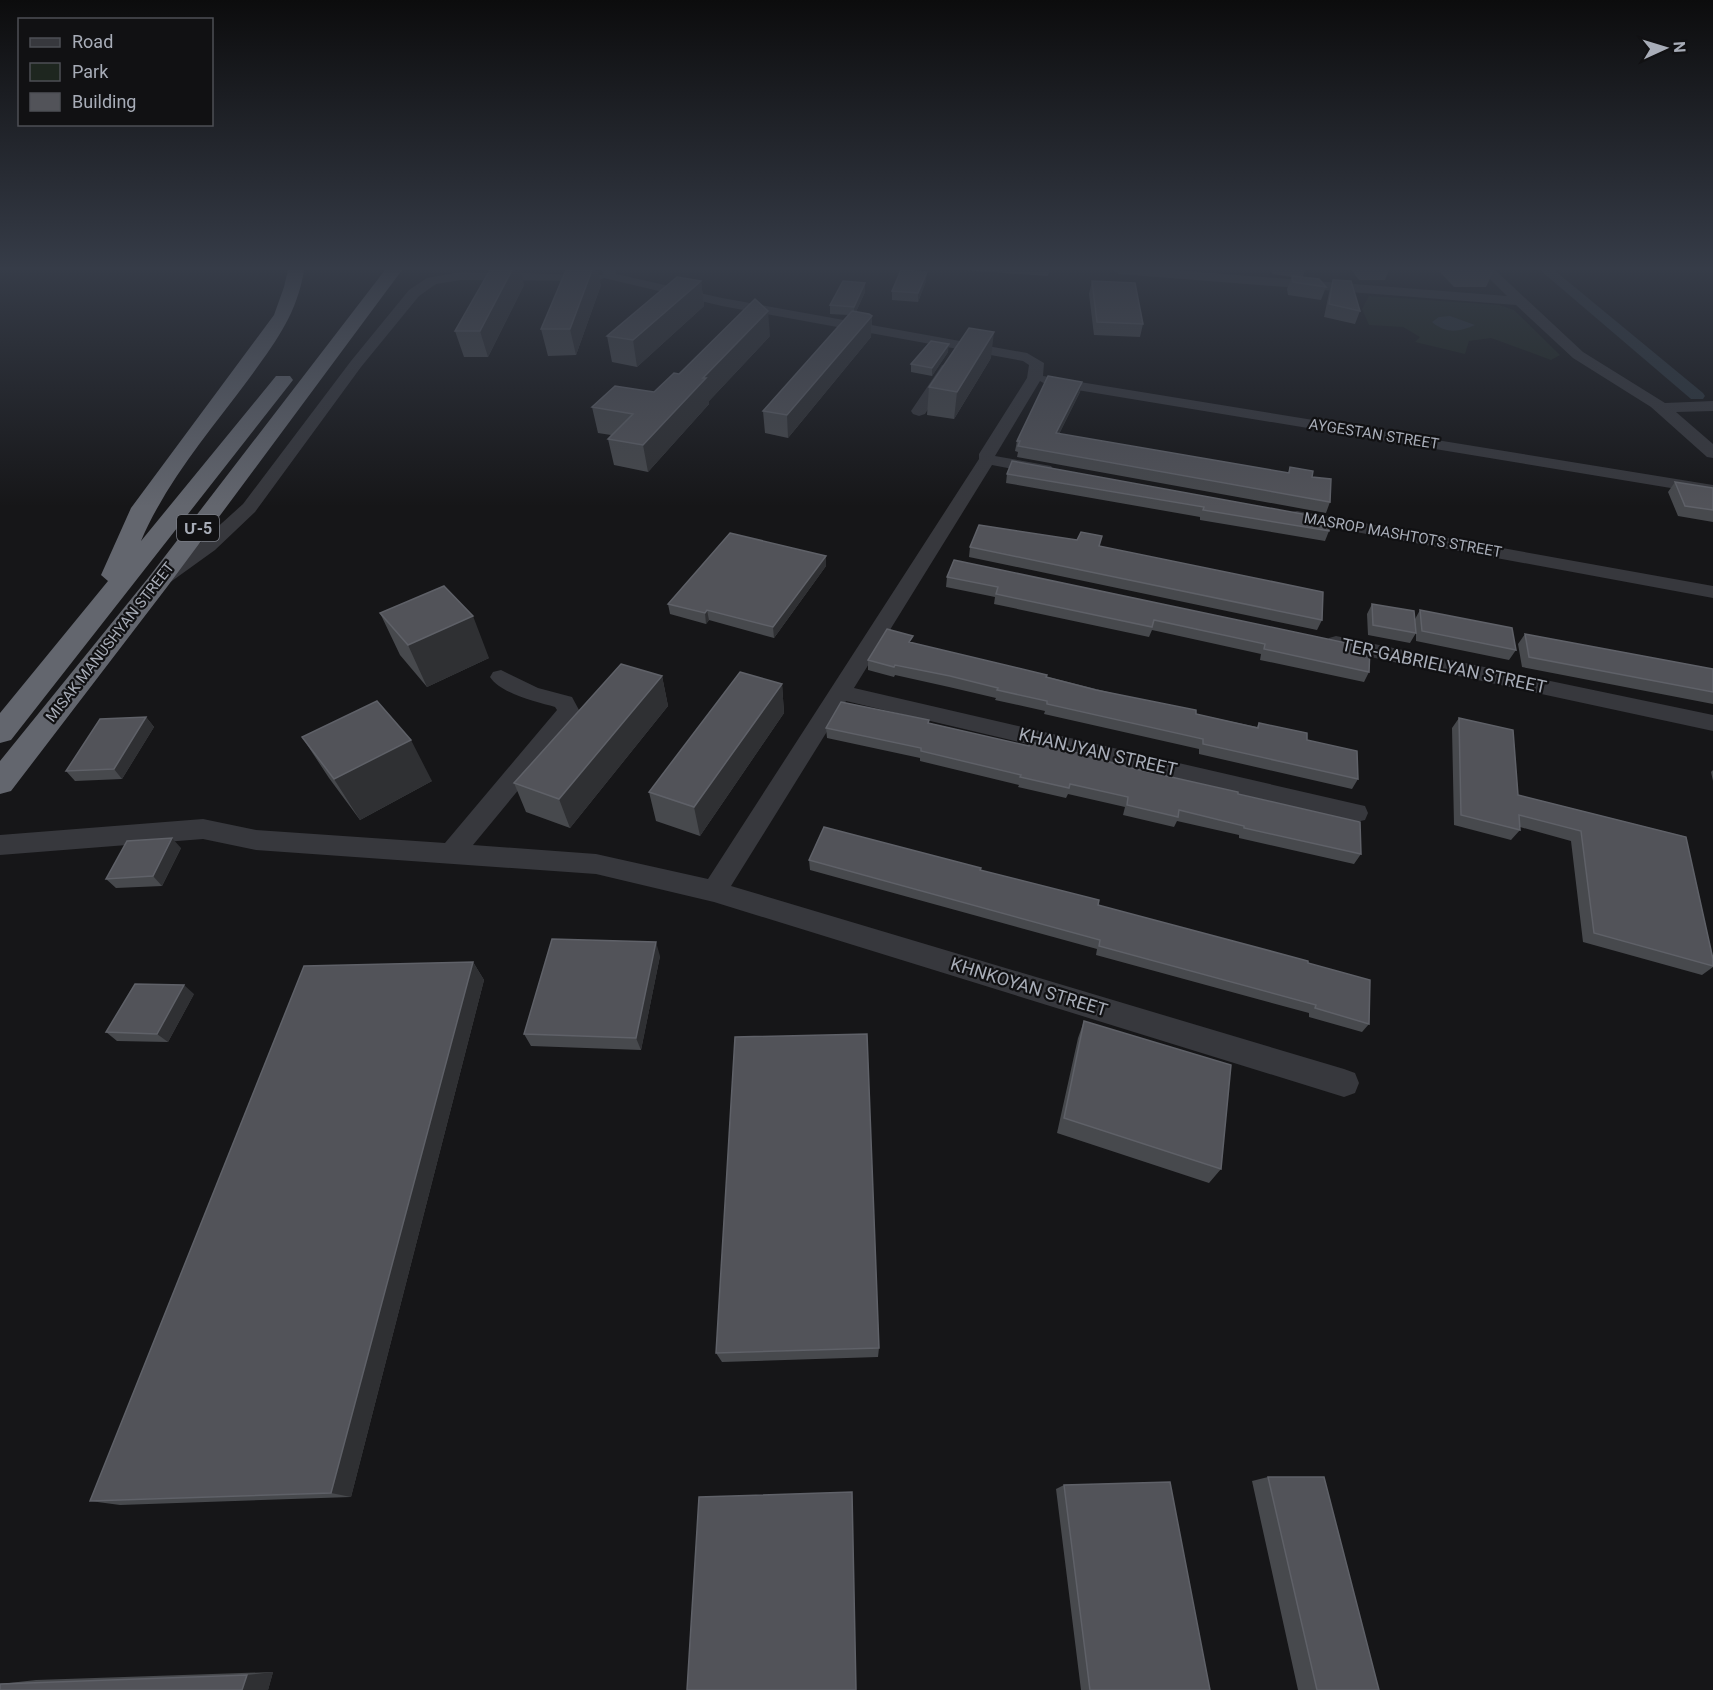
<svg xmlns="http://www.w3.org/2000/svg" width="1713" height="1690" viewBox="0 0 1713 1690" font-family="Roboto,'Noto Sans Armenian',sans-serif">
<rect width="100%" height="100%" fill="#161618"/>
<path fill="#1e261f" d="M 1369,296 L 1499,305 L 1514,310 L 1560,355 L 1551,360 L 1491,338 L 1469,341 L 1465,354 L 1415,342 L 1420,337 L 1403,327 L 1369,325 L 1362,309 Z"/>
<path fill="#2c353c" d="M 1450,316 L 1475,325 C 1461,331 1447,335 1432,322 L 1439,317 Z"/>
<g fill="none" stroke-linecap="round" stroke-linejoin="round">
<path fill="#2c353c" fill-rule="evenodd" d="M 1540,270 L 1554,270 L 1703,393 L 1705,396 L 1703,399 L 1691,399 Z"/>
<path fill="#37383d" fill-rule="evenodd" d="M 602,270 L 615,270 L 616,274 L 722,298 L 1027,353 L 1044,363 L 1043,376 L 1713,485 L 1713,495 L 1047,385 L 1040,381 L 995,456 L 1051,466 L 1054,470 L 1051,474 L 1045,475 L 992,465 L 854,688 L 1356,804 L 1365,806 L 1368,813 L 1365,820 L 1356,822 L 846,701 L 731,886 L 1344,1069 L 1355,1073 L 1359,1083 L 1355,1093 L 1344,1097 L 714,902 L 596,874 L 256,850 L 203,839 L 0,855 L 0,835 L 203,819 L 256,830 L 445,843 L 557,710 L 555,707 C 537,702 501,694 490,677 L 493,672 L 501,670 L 538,688 L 572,697 L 579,710 L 572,725 L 473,845 L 596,854 L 708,879 L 979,459 L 979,454 L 1027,378 L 1029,365 L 1023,361 L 722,306 L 604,278 L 598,281 L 461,280 L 436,284 L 419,296 L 361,367 L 255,512 L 215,550 L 165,586 L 151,586 L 148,582 L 201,542 L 243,504 L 351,361 L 409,290 L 427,278 L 461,272 L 603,275 Z
M 1113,270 L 1174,270 L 1507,296 L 1481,270 L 1495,270 L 1583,352 L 1665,403 L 1713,401 L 1713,411 L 1676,412 L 1713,444 L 1713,458 L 1707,457 L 1651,407 L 1573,358 L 1516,305 L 1119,274 Z
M 947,364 L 954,368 L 925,414 L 919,416 L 913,414 L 911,411 L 942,365 Z
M 1297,511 L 1713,586 L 1713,598 L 1291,520 L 1288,516 L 1291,512 Z
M 1336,636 L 1713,715 L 1713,731 L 1329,648 L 1325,643 L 1329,638 Z"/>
<path fill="#63666e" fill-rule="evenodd" d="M 288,270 L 304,270 C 297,315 274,344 248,380 C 210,431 166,482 141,541 L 276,376 L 290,376 L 293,380 L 11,740 L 0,743 L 0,713 L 108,581 L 101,575 L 131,508 L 274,315 L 284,287 Z
M 385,270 L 402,270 L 167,587 L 11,791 L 0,794 L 0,761 L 149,577 Z"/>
</g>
<path fill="#47494d" d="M 962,270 L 1050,270 L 1048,276 Z
M 1270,270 L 1305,270 L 1303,277 L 1326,287 L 1321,300 L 1288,295 L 1287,289 L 1292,277 L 1273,274 Z
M 1351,270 L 1389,270 L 1385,280 L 1359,280 Z
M 1438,270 L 1494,270 L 1486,287 L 1454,287 Z
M 1333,280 L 1360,311 L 1355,324 L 1324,317 L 1329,293 Z
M 701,281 L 704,306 L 637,367 L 612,362 L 607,336 Z
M 926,281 L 918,302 L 892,300 L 892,291 Z
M 1092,281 L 1143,324 L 1140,337 L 1094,335 L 1089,294 Z
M 865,283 L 865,292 L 856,312 L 872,316 L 871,337 L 788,438 L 765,433 L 763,411 L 849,315 L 830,314 L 830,305 Z
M 524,285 L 488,357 L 464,357 L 455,331 Z
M 601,285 L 576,355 L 548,356 L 541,329 Z
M 770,336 L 709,401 L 709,404 L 648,472 L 614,465 L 608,439 L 611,435 L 598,433 L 592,407 L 654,392 L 679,374 Z
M 948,352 L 932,376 L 911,372 L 911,364 Z
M 991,358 L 954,419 L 927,415 L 929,387 Z
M 1082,382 L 1080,392 L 1059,434 L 1288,473 L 1290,467 L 1312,477 L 1330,502 L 1326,513 L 1017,457 L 1018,452 L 1015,451 L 1017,441 Z
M 1012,461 L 1329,531 L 1325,541 L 1200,520 L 1200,517 L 1006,483 L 1007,474 Z
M 1675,482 L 1713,488 L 1713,522 L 1678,516 L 1668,492 Z
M 1100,546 L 1322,620 L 1317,630 L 969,557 L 970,547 Z
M 954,560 L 1369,672 L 1364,682 L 1260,660 L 1261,654 L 1152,630 L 1149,637 L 994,604 L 995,597 L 946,587 L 947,577 Z
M 826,566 L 774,638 L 709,620 L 706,624 L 670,614 L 668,604 Z
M 1372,604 L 1415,619 L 1420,610 L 1516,650 L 1509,660 L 1416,641 L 1416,633 L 1410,643 L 1368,635 L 1367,614 Z
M 380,613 L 489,658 L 427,687 L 400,655 Z
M 1525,634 L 1713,669 L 1713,704 L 1522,667 L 1518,644 Z
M 912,643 L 1196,714 L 1257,727 L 1259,723 L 1307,740 L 1358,779 L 1352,789 L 1199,754 L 1199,749 L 1044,714 L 1045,711 L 995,700 L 996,698 L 949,687 L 895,675 L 894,677 L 868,670 L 868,660 Z
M 662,676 L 668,706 L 570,828 L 526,812 L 514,783 Z
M 782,684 L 784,713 L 700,836 L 656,821 L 649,792 Z
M 146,717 L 154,727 L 122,779 L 75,781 L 66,771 Z
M 1459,718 L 1518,795 L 1686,837 L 1713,959 L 1713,967 L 1702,975 L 1583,942 L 1571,841 L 1520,827 L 1520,830 L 1511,840 L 1454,825 L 1452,728 Z
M 929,723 L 1029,746 L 1131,768 L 1238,794 L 1361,854 L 1354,864 L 1239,838 L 1239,835 L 1177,821 L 1174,827 L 1123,815 L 1125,807 L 1068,794 L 1066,798 L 1018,787 L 1019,785 L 920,761 L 920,758 L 827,738 L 826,728 Z
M 302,737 L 432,781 L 360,820 L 329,778 Z
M 1713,770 L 1713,781 L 1711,772 Z
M 181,848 L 162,886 L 116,888 L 106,879 Z
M 809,860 L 980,870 L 1098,905 L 1308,963 L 1369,1024 L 1362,1032 L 1309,1017 L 1309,1013 L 1096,955 L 1097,949 L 810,870 Z
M 660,956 L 641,1050 L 531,1046 L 524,1034 Z
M 473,962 L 484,980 L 351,1497 L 120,1505 L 90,1501 Z
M 194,994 L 168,1042 L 117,1041 L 106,1032 Z
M 1084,1021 L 1221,1169 L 1209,1183 L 1057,1133 L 1078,1038 Z
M 879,1348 L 878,1357 L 722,1362 L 716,1353 Z
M 1268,1477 L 1379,1690 L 1298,1690 L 1252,1481 Z
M 1064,1485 L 1210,1690 L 1081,1690 L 1056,1489 Z
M 273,1672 L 268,1690 L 0,1690 L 0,1684 L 36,1680 Z"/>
<path fill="#2f3033" d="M 512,270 L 521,270 L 524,285 L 488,357 L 480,331 Z
M 592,270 L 598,270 L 601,285 L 576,355 L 570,329 Z
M 927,272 L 926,281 L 918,302 L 918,293 Z
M 701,281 L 704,306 L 637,367 L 633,340 Z
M 865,283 L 865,292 L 854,316 L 854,307 Z
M 768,311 L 770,336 L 709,401 L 709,404 L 648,472 L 643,445 L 703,378 Z
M 872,316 L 871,337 L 788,438 L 787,415 Z
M 994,332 L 991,358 L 954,419 L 957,392 Z
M 949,344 L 948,352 L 932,376 L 932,368 Z
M 1082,382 L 1080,392 L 1054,444 L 1056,433 Z
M 826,556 L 826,566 L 774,638 L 773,627 Z
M 707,610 L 709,620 L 706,624 L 705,613 Z
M 473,616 L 489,658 L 427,687 L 408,645 Z
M 662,676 L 668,706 L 570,828 L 559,799 Z
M 782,684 L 784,713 L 700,836 L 694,807 Z
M 146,717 L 154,727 L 122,779 L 114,769 Z
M 411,740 L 432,781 L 360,820 L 334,779 Z
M 172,838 L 181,848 L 162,886 L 153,876 Z
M 656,942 L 660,956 L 641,1050 L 636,1038 Z
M 473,962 L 484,980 L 351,1497 L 331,1493 Z
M 184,985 L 194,994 L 168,1042 L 157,1034 Z
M 273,1672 L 268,1690 L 242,1690 L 247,1675 Z"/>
<path fill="#525359" stroke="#5f6168" stroke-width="1.5" d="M 490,270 L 512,270 L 480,331 L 455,331 Z
M 566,270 L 592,270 L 570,329 L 541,329 Z
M 901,270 L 927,272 L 918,293 L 892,291 Z
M 1292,276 L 1319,279 L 1326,287 L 1293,282 Z
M 677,277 L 701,281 L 633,340 L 607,336 Z
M 1333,280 L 1351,281 L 1360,311 L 1329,304 Z
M 843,281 L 865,283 L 854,307 L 830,305 Z
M 1092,281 L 1135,283 L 1143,324 L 1097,322 Z
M 755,299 L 768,311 L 703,378 L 706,378 L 643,445 L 608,439 L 633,414 L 592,407 L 615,386 L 654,392 L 674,373 L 679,374 Z
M 852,311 L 869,314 L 872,316 L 787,415 L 763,411 Z
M 969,328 L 994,332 L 957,392 L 929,387 Z
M 931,341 L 949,344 L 932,368 L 911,364 Z
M 1048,376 L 1082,382 L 1056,433 L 1289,473 L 1290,467 L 1313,471 L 1312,477 L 1331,479 L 1330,502 L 1018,446 L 1020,441 L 1017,441 Z
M 1012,461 L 1330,519 L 1329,531 L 1203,510 L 1204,507 L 1007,474 Z
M 1675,482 L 1713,488 L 1713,510 L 1685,506 Z
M 979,525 L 1077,540 L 1081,532 L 1102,536 L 1099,546 L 1323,592 L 1322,620 L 970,547 Z
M 730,533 L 826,556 L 773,627 L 707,610 L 705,613 L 668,604 Z
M 954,560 L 1370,648 L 1369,672 L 1264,649 L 1265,644 L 1154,620 L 1152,627 L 996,594 L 998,587 L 947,577 Z
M 444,586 L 473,616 L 408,645 L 380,613 Z
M 1372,604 L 1414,611 L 1416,633 L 1373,625 Z
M 1420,610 L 1512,628 L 1516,650 L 1422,631 Z
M 887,629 L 913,636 L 909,642 L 1047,675 L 1046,677 L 1096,690 L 1196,710 L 1196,714 L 1258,728 L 1259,723 L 1307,733 L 1307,740 L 1357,751 L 1358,779 L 1203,744 L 1203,739 L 1047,704 L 1047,701 L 997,690 L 998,688 L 950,676 L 895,665 L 894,667 L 868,660 Z
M 1525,634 L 1713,669 L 1713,692 L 1529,657 Z
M 621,664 L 662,676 L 559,799 L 514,783 Z
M 740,672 L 782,684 L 694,807 L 649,792 Z
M 377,701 L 411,740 L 334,779 L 302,737 Z
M 841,702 L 929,720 L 928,723 L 1029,746 L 1030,742 L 1078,753 L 1131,768 L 1238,792 L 1238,794 L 1360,822 L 1361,854 L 1244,828 L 1244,826 L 1179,810 L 1178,817 L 1127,805 L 1128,797 L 1070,784 L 1069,788 L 1020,777 L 1021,775 L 921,751 L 921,748 L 826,728 Z
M 146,717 L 114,769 L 66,771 L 100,719 Z
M 1459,718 L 1513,730 L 1518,795 L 1686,837 L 1713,959 L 1713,966 L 1594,933 L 1581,831 L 1519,815 L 1520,830 L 1461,815 Z
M 824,827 L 981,868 L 980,870 L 1099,900 L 1098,905 L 1308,961 L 1308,963 L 1370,980 L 1369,1024 L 1315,1008 L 1316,1005 L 1099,946 L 1100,940 L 809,860 Z
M 172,838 L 153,876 L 106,879 L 127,841 Z
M 552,939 L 656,942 L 636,1038 L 524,1034 Z
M 473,962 L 331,1493 L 90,1501 L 304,966 Z
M 135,984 L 184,985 L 157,1034 L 106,1032 Z
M 1084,1021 L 1231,1065 L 1221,1169 L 1064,1118 Z
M 867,1034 L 879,1348 L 716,1353 L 735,1037 Z
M 1268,1477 L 1324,1477 L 1379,1690 L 1317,1690 Z
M 1170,1482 L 1210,1690 L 1090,1690 L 1064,1485 Z
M 852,1492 L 856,1690 L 687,1690 L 699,1497 Z
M 247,1675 L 242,1690 L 0,1690 L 0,1684 Z"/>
<linearGradient id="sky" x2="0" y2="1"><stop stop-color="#0c0c0d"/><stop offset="0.53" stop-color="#363c48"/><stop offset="1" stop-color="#363c48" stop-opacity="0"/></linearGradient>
<rect width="1713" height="507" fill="url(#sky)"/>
<g text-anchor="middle" stroke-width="4.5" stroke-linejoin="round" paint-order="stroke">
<g font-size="15" fill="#a8adb8" stroke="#111113">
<text transform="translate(1374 434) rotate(9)" y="5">AYGESTAN STREET</text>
<text transform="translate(1403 535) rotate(10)" y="5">MASROP MASHTOTS STREET</text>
<text transform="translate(110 642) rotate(-52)" y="5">MISAK MANUSHYAN STREET</text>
</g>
<rect fill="#111113" stroke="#7b7e86" stroke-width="1.5" x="177" y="515" width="42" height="26" rx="4.5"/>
<g font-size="16" font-weight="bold" fill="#a8adb8">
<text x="198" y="534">Մ-5</text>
</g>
<g font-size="18" fill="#a8adb8" stroke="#111113">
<text transform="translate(1444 666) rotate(12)" y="6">TER-GABRIELYAN STREET</text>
<text transform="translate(1098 752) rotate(13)" y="6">KHANJYAN STREET</text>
<text transform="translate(1029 987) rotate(17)" y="6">KHNKOYAN STREET</text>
</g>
</g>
<rect x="18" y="18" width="195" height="108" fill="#111113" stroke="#4d4f55" stroke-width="1.5"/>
<rect x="30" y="38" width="30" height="9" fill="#37383d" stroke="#4d4f55" stroke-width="1.5"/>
<text x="72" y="48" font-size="18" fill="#a8adb8">Road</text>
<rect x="30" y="63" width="30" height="18" fill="#1e261f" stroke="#4d4f55" stroke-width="1.5"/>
<text x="72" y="78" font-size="18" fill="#a8adb8">Park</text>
<rect x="30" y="93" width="30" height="18" fill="#525359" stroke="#4d4f55" stroke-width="1.5"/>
<text x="72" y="108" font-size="18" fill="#a8adb8">Building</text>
<g transform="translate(1665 48) rotate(86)" stroke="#111113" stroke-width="4.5" paint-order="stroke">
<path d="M0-4.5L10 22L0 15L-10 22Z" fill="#a8adb8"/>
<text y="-9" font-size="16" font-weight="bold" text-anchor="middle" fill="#a8adb8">N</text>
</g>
</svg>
